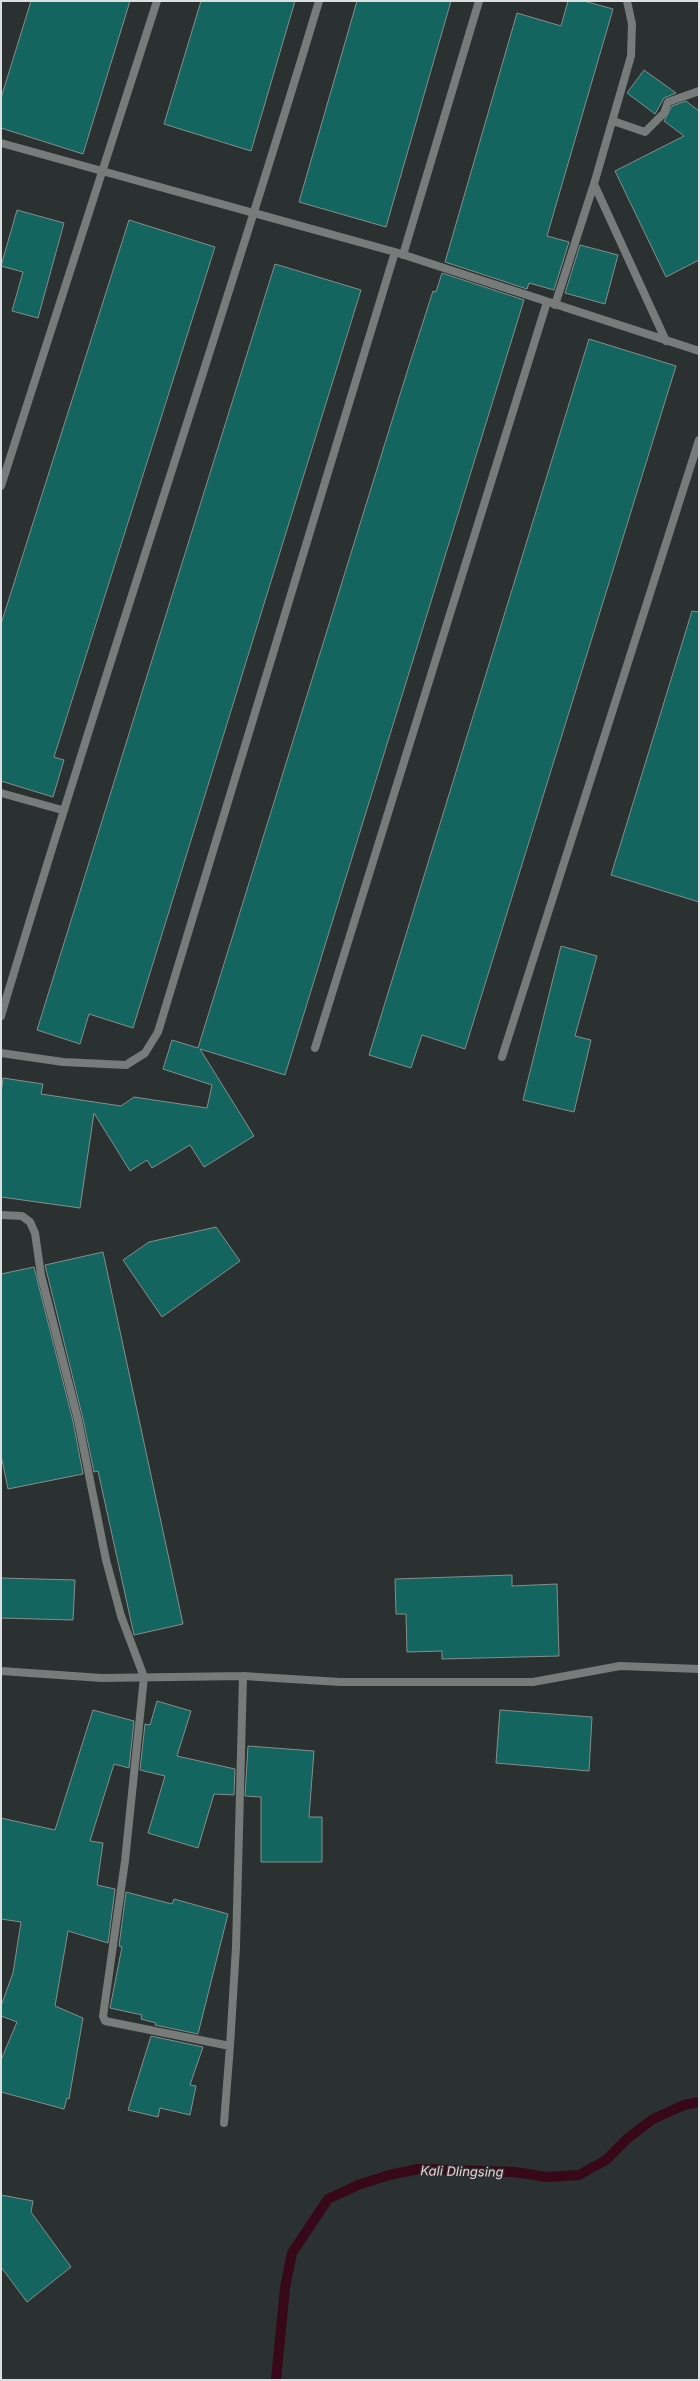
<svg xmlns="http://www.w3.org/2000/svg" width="700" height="2381" viewBox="0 0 700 2381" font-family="Inter,sans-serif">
<rect width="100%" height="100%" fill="#2a3130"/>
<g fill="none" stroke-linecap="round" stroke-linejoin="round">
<path stroke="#370817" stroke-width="10" d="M 276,2380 L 285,2288 L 292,2253 L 328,2199 L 358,2185 L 389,2175 L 419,2169 L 514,2172 L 547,2177 L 579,2175 L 606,2160 L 628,2138 L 653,2119 L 684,2105 L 699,2102"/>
</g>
<path fill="#14645f" stroke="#868e8d" d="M 31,1 L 130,1 L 83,154 L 1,128 L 1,98 Z
M 201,1 L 295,1 L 251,151 L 164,124 Z
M 357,1 L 451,1 L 386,227 L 299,202 Z
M 568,1 L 584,1 L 613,9 L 547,236 L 569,242 L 554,290 L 529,283 L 527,289 L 445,262 L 517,13 L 561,26 Z
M 644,70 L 676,93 L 664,98 L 655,114 L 627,93 Z
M 686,101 L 699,111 L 699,260 L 666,277 L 615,171 L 684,136 L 664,121 L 672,106 Z
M 17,210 L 64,223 L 38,318 L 12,311 L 23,272 L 1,266 Z
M 129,220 L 215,247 L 54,757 L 64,760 L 53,797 L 1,781 L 1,624 Z
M 580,245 L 618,255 L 605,304 L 565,293 Z
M 275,264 L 361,290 L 133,1028 L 89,1014 L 80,1044 L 37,1030 Z
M 442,273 L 524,300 L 285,1075 L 200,1049 L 254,1136 L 204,1167 L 190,1145 L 152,1168 L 147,1160 L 130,1171 L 94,1113 L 80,1208 L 1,1197 L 1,1094 L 3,1078 L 43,1084 L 41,1094 L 121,1106 L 134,1097 L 207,1108 L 212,1085 L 163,1069 L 172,1040 L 198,1048 L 407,372 L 433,291 L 436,292 Z
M 589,339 L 676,366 L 465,1049 L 422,1035 L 411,1068 L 369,1055 Z
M 692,611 L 699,612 L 699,902 L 611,875 Z
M 561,946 L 597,956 L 575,1036 L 591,1040 L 574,1112 L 523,1100 Z
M 216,1227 L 240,1261 L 162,1317 L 123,1260 L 149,1242 Z
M 103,1252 L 183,1624 L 134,1635 L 98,1471 L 94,1472 L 83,1419 L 45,1265 Z
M 34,1267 L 73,1421 L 83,1474 L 8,1489 L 1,1455 L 1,1274 Z
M 512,1575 L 512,1586 L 557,1584 L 559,1656 L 442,1659 L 442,1651 L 407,1652 L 406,1614 L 396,1614 L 395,1579 Z
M 1,1578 L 75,1580 L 73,1620 L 1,1618 Z
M 157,1701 L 191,1711 L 177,1756 L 235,1769 L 234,1795 L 214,1794 L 198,1848 L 148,1833 L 165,1776 L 140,1770 L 145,1724 L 150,1725 Z
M 93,1710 L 134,1721 L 129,1768 L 114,1764 L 90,1841 L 103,1843 L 97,1885 L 115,1889 L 108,1943 L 68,1931 L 55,2006 L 83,2018 L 69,2099 L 67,2098 L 64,2109 L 1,2092 L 1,2060 L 17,2022 L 1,2016 L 1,2006 L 13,1973 L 21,1922 L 1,1919 L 1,1818 L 55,1830 Z
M 500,1710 L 592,1717 L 589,1771 L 496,1763 Z
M 248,1746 L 314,1751 L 309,1817 L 322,1817 L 322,1862 L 261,1862 L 261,1797 L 245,1796 Z
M 126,1892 L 172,1904 L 174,1899 L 228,1914 L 198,2034 L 155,2025 L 156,2023 L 141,2019 L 142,2015 L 110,2008 L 122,1947 L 119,1946 Z
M 151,2036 L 203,2047 L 190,2085 L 196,2086 L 190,2115 L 160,2108 L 158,2117 L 128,2110 Z
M 1,2195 L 33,2201 L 31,2212 L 71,2267 L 27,2302 L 1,2267 Z"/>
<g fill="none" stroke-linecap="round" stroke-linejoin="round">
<path stroke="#777b7a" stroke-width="8" d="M 627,1 L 632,24 L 631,56 L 594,184 L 666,341
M 613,121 L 645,132 L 664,113 L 668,102 L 699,91
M 1,143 L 395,252 L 699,351
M 403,255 L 479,1
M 555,305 L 594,184
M 1,486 L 157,1
M 1,793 L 62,810
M 1,1016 C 102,676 217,341 319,1
M 315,1048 L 547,302
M 1,1053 L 63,1062 L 126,1065 L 145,1053 L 158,1032 L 395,252
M 502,1057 L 699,440
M 1,1215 L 22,1216 L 30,1222 L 35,1233 L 41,1275 L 78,1420 L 106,1560 L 121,1616 L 144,1677 L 125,1861 L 103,2016 L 105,2021 L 230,2046 L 236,1947 L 243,1676
M 1,1671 L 102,1678 L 243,1676 L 340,1682 L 533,1682 L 620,1666 L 699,1669
M 224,2123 L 230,2046"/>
</g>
<g text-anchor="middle" stroke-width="3" stroke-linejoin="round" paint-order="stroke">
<g font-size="13" font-style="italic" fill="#f3cfd6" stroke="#2a3130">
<text transform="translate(462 2171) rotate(1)" y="5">Kali Dlingsing</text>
</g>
</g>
<rect width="700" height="2381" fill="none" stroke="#dbdfdf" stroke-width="4"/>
</svg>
